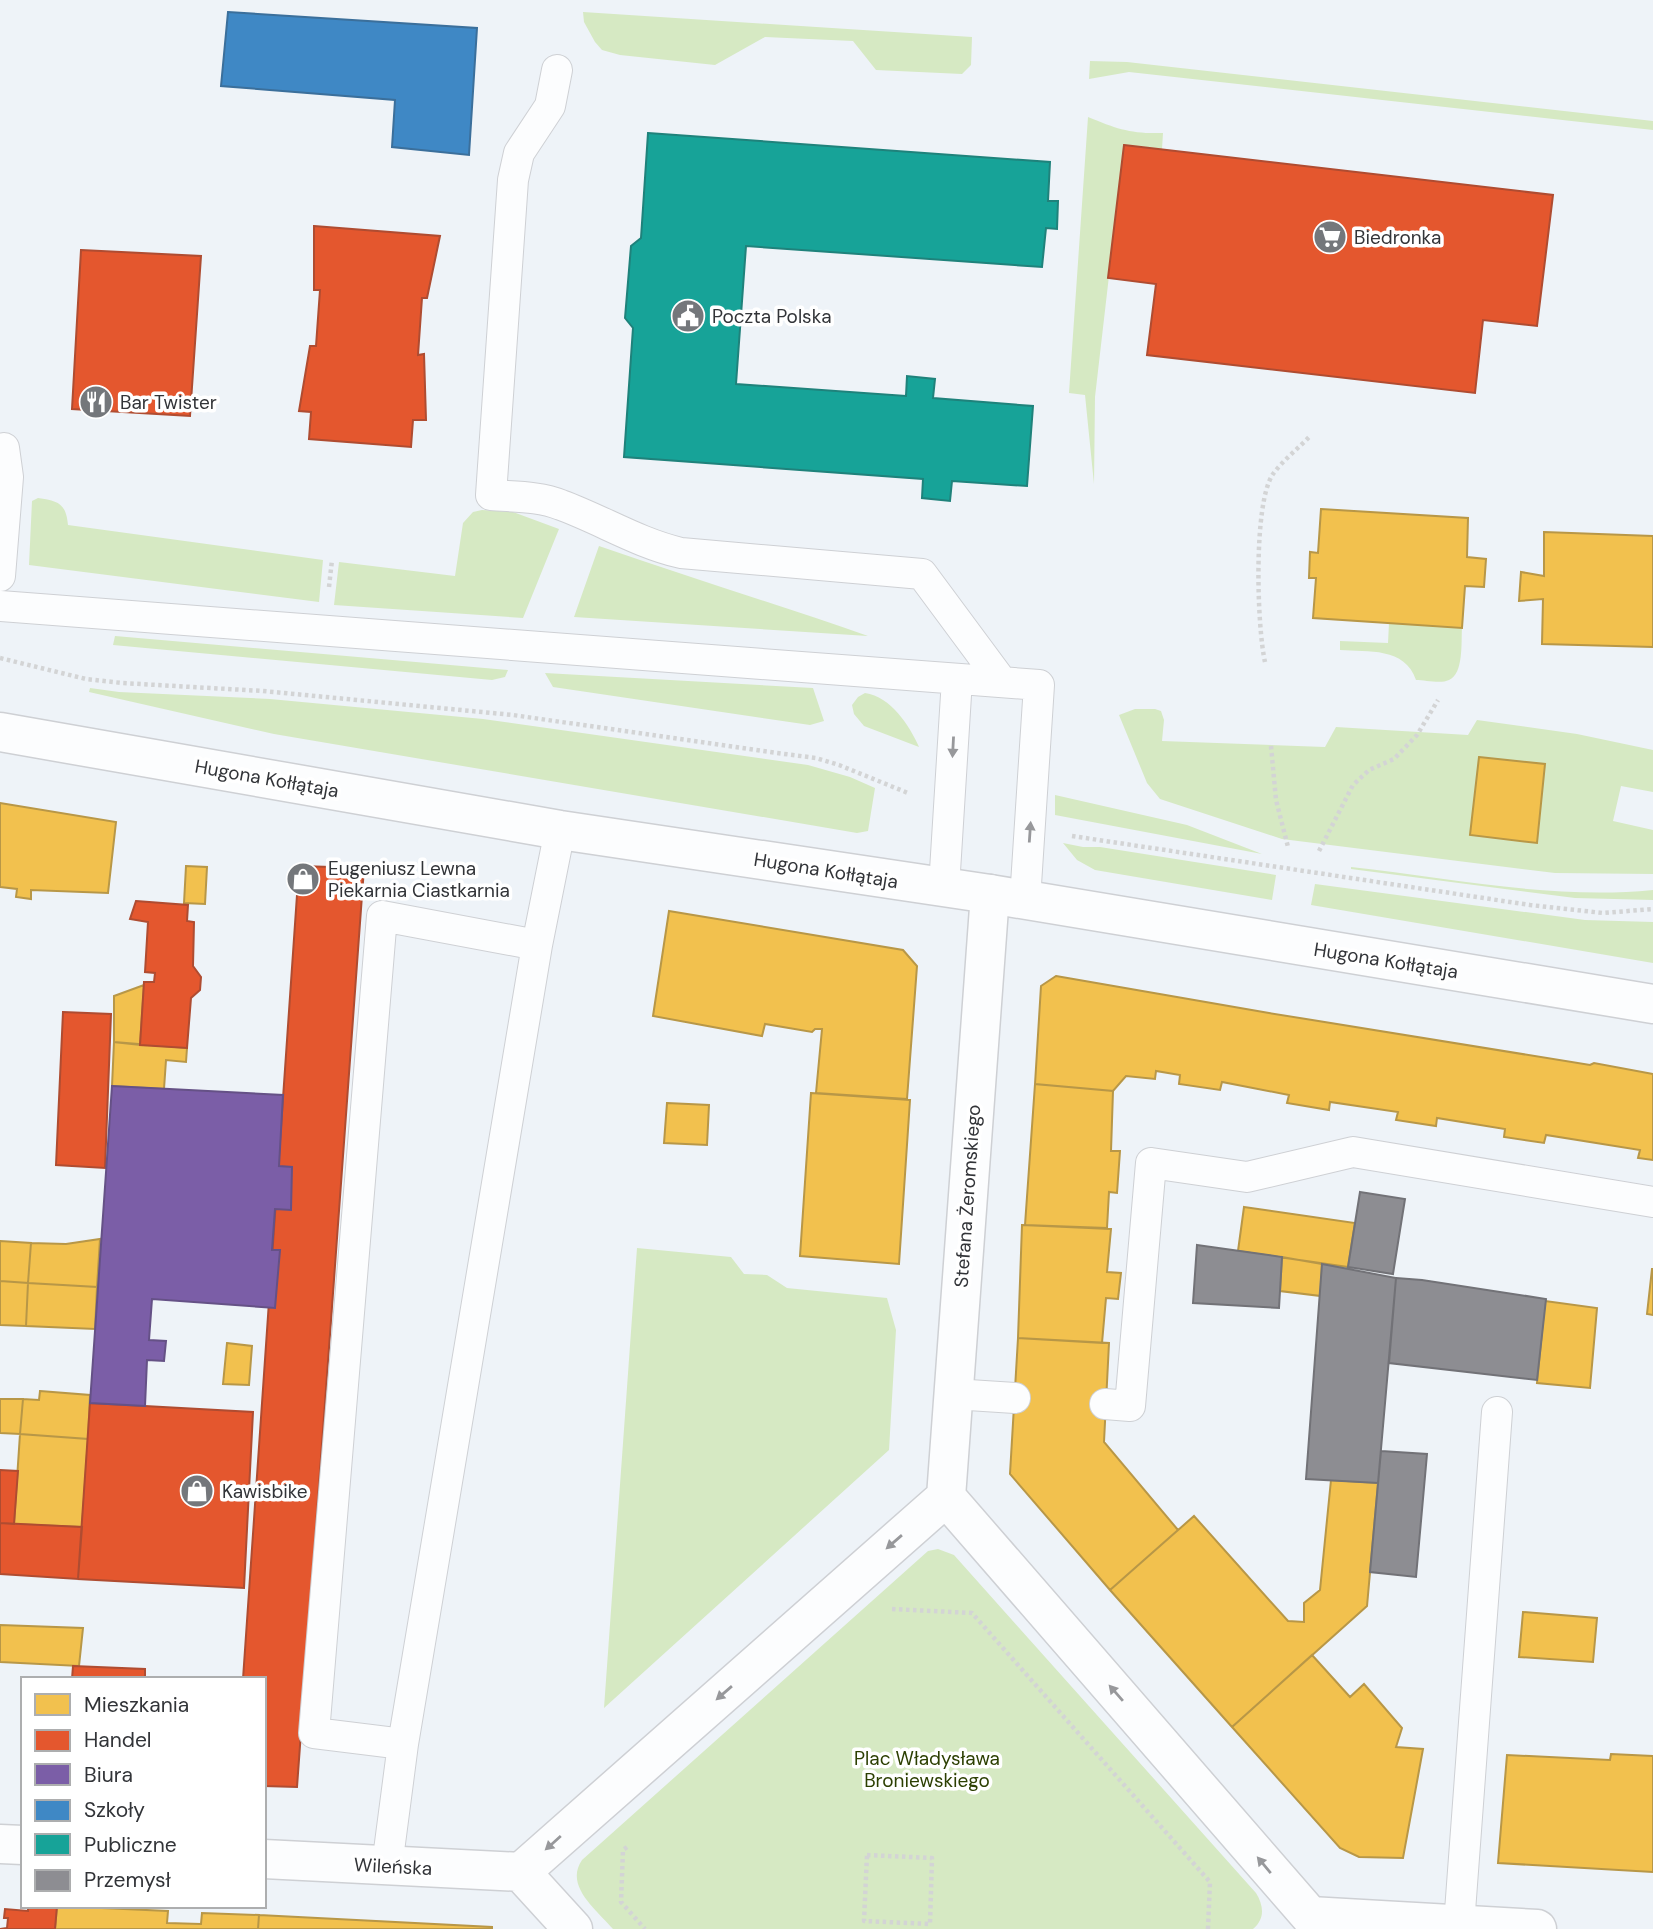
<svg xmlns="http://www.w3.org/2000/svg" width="1653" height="1929" viewBox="0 0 1653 1929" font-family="'DM Sans',sans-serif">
<rect width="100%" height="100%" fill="#eef3f8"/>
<path fill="#d6e9c3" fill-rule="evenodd" d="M 583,12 L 972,37 L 971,65 L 962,74 L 876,70 L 853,41 L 765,37 L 715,65 L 620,55 L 602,50 L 595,42 L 584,22 Z
M 1090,61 L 1127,62 L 1653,121 L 1653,130 L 1129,72 L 1089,79 Z
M 1088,117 C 1117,129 1131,134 1163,133 L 1162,149 L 1124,146 L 1095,397 L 1094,484 L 1085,395 L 1069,393 Z
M 38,498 C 58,501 66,503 68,525 L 323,560 L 319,602 L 29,565 L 32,501 Z
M 482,510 L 513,512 L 559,529 L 523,618 L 334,605 L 339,562 L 455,576 L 463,523 L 473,512 Z
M 599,546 C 688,577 779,605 868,636 L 574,617 Z
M 1389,623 L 1462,628 C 1461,641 1464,674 1449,680 C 1441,684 1425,680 1416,680 C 1405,647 1368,652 1340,650 L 1340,641 L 1388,643 Z
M 115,636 L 508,670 L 505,677 L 492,680 L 113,645 Z
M 545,673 L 813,688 L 824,721 L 810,725 L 553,687 Z
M 90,688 L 119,692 L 270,699 L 483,719 L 808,765 L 850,777 L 875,788 L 868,831 L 857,833 L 274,734 L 89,692 Z
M 865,693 C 891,697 909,725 919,747 L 864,726 L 854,714 L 852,705 L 858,697 Z
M 1135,709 L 1155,709 L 1161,711 L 1164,720 L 1162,741 L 1325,747 L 1336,727 L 1468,735 L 1477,720 L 1577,734 L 1653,750 L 1653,792 L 1621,786 L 1613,821 L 1653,830 L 1653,874 L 1555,873 L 1282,839 L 1160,799 L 1147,783 L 1119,715 ZM 1479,757 L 1545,764 L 1537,843 L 1470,835 Z
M 1055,795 L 1187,825 L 1262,854 L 1055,815 Z
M 1063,843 L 1083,847 L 1100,847 L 1276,875 L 1272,900 L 1095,870 L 1077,860 Z
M 1351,867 C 1451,878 1553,900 1653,890 L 1653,900 L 1575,898 L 1351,869 Z
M 1315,884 L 1585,920 L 1653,922 L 1653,963 L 1311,905 Z
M 637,1248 L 731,1257 L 744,1274 L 767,1275 L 787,1288 L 887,1298 L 896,1330 L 889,1450 L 604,1708 Z
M 938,1549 L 954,1555 L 1256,1893 C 1264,1906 1265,1919 1253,1929 L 613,1929 C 597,1910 564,1886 582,1860 L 928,1551 Z"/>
<path fill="#f2c14e" stroke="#b89747" stroke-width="2" d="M 1321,509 L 1468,518 L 1467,557 L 1486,559 L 1484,587 L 1465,586 L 1462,628 L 1313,618 L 1316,578 L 1309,578 L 1310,552 L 1318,553 Z
M 1544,532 L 1653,536 L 1653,647 L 1542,644 L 1543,599 L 1519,601 L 1521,572 L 1544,576 Z
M 1479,757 L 1545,764 L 1537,843 L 1470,835 Z
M 0,803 L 116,822 L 108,893 L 31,890 L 31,899 L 16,897 L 17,889 L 0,887 Z
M 186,866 L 207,867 L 205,904 L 184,903 Z
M 669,911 L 903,950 L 917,966 L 907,1099 L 816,1093 L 822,1029 L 815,1029 L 812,1032 L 765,1024 L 762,1036 L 653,1016 Z
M 1056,976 L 1269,1013 L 1590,1065 L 1594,1063 L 1653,1074 L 1653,1160 L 1638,1158 L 1640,1150 L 1546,1135 L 1544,1143 L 1504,1137 L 1505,1129 L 1437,1118 L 1436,1126 L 1396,1120 L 1398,1112 L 1330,1102 L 1329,1110 L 1287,1103 L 1289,1095 L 1222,1082 L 1220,1090 L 1179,1084 L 1180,1075 L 1156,1071 L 1155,1079 L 1126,1076 L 1113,1091 L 1035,1084 L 1041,986 Z
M 144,985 L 140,1045 L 114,1042 L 114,996 Z
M 114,1042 L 187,1048 L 186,1062 L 166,1060 L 164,1089 L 112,1086 Z
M 1035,1084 L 1113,1091 L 1111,1151 L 1120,1151 L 1117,1193 L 1109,1192 L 1107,1228 L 1025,1225 Z
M 811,1093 L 910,1100 L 899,1264 L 800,1256 Z
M 667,1103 L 709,1105 L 707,1145 L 664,1143 Z
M 1244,1207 L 1355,1223 L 1348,1267 L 1238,1251 Z
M 1022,1225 L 1111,1229 L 1107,1272 L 1121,1273 L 1118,1299 L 1106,1298 L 1102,1343 L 1018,1338 Z
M 100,1239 L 97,1287 L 28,1283 L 31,1243 L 66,1244 Z
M 0,1241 L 31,1243 L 28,1283 L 0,1281 Z
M 1282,1257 L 1322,1264 L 1321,1296 L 1280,1291 Z
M 1652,1269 L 1653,1269 L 1653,1315 L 1647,1314 Z
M 0,1281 L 28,1283 L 26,1326 L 0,1325 Z
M 28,1283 L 97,1287 L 95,1329 L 26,1326 Z
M 1545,1301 L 1597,1308 L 1590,1388 L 1537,1383 Z
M 1018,1338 L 1109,1343 L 1104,1442 L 1178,1530 L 1110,1590 L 1010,1474 Z
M 227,1343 L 252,1346 L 249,1385 L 223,1384 Z
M 40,1391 L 90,1395 L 88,1439 L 20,1434 L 23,1399 L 39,1400 Z
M 0,1399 L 23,1399 L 20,1434 L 0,1433 Z
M 20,1434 L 88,1439 L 82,1527 L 14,1524 Z
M 1331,1480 L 1378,1483 L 1367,1606 L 1232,1727 L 1110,1590 L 1194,1516 L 1288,1621 L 1304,1622 L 1304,1603 L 1320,1590 Z
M 1523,1612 L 1597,1618 L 1593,1662 L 1519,1657 Z
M 0,1625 L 83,1628 L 79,1666 L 0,1662 Z
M 1312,1655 L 1350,1697 L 1364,1684 L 1402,1728 L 1396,1747 L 1423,1749 L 1403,1858 L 1359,1857 L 1340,1848 L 1232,1727 Z
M 1611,1754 L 1653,1756 L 1653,1872 L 1498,1863 L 1507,1755 L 1610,1760 Z
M 57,1906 L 168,1911 L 167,1923 L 201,1924 L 202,1913 L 259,1915 L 258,1929 L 55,1929 Z
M 259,1915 L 492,1927 L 492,1929 L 258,1929 Z"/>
<path fill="#e4572e" stroke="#af4c31" stroke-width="2" d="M 1124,145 L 1553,195 L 1537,326 L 1483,320 L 1475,393 L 1147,355 L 1156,284 L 1108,278 Z
M 314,226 L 440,236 L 427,298 L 422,298 L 418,355 L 424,354 L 426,420 L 413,420 L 411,447 L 309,439 L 311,412 L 299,411 L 310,346 L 316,346 L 320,290 L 314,290 Z
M 81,250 L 201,256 L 190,416 L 72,409 Z
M 299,866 L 364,868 L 297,1787 L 264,1786 L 264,1679 L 243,1679 Z
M 136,901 L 188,905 L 187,921 L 194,922 L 193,966 L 201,977 L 200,990 L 191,998 L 187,1048 L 140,1045 L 144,982 L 154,982 L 155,973 L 145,972 L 148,922 L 130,919 Z
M 63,1012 L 111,1014 L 105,1168 L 56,1165 Z
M 90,1403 L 253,1412 L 244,1588 L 78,1579 Z
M 0,1470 L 18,1471 L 14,1524 L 0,1523 Z
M 0,1523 L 82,1527 L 78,1579 L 0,1574 Z
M 73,1666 L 145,1669 L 145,1679 L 72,1679 Z
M 28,1906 L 57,1906 L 55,1929 L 0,1929 L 7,1928 L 8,1918 L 4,1918 L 5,1909 L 28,1911 Z"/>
<path fill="#7b5ea7" stroke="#655186" stroke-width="2" d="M 112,1086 L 283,1095 L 279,1166 L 292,1167 L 291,1210 L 275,1209 L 272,1250 L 280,1250 L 275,1308 L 152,1299 L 149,1340 L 166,1341 L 164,1361 L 147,1360 L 145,1406 L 90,1403 Z"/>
<path fill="#3f88c5" stroke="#3b6f9b" stroke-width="2" d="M 228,12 L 477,28 L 469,155 L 392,147 L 395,100 L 221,86 Z"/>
<path fill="#17a398" stroke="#1f827b" stroke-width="2" d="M 648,133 L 1050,162 L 1048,201 L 1058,201 L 1057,229 L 1046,228 L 1042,267 L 746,246 L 736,384 L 906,396 L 907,376 L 935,379 L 933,398 L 1033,406 L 1027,486 L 952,481 L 950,501 L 922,498 L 923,479 L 624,457 L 633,328 L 625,318 L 631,246 L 641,238 Z"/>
<path fill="#8d8d92" stroke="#727277" stroke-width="2" d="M 1360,1192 L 1405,1199 L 1393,1274 L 1348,1267 Z
M 1197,1245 L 1282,1257 L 1279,1308 L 1193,1303 Z
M 1322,1264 L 1396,1278 L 1378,1483 L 1306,1479 Z
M 1396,1278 L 1422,1280 L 1546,1299 L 1537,1380 L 1389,1363 Z
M 1381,1451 L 1427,1454 L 1416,1577 L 1370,1572 Z"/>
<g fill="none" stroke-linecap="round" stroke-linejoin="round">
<defs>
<path id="lane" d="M 557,70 L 550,106 L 519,153 L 513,180 L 491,495 C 514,497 539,496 561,505 C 602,520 638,543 681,553 L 922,574 L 1002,682
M 0,576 L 8,477 L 4,448
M 0,606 L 1039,685 L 1025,900
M 944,887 L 957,679
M 953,1394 L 1015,1398
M 1105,1404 L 1130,1406 L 1151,1163 L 1247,1177 L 1353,1152 L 1653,1202
M 403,1744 L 537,945
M 387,1866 L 403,1744 L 314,1733 L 382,916 L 537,945 L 560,830
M 1459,1925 L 1497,1412"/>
<path id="street" d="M 946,1497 L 990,894
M 946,1497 L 1310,1916
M 0,1844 L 23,1845
M 264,1859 L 521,1872
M 521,1872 L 946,1497
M 521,1872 L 573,1929
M 1310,1916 L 1537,1929"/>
<path id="secondary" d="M 0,732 L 560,830 L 990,894 L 1653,1004"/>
</defs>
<use href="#lane" stroke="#ced0d4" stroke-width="32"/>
<use href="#street" stroke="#ced0d4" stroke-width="41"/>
<use href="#secondary" stroke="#ced0d4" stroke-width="41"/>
<path stroke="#d3d4d5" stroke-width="4.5" stroke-dasharray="3.5 3.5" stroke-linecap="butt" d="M 329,587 L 332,560
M 0,658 L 86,679 L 122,683 L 263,691 L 513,715 L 777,753 L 816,758 L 839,765 L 908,793
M 1265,662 C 1257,627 1253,503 1273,474 C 1283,460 1299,448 1311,435
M 1271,746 L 1276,800 L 1288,847
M 1072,836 L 1530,905 L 1603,913 L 1653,909
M 1319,851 L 1353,785 L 1369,770 L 1394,759 L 1417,735 L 1438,700
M 892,1609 L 972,1613 L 1210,1882 L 1208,1929
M 627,1847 L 623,1850 L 621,1902 L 645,1929
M 867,1855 L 932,1858 L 930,1924 L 864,1921 Z"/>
<use href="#lane" stroke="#fcfdfe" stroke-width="30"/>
<use href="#street" stroke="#fcfdfe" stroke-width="38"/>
<use href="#secondary" stroke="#fcfdfe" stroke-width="38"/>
</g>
<defs><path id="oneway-solid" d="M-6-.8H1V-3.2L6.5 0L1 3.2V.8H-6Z" transform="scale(1.75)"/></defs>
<g fill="#97989b">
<use href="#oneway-solid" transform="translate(953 747) rotate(93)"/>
<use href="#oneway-solid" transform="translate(1030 832) rotate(-86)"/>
<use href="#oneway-solid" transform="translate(894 1542) rotate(139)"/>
<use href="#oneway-solid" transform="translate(724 1693) rotate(139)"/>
<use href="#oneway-solid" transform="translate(1116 1693) rotate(-131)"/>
<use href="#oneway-solid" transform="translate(553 1843) rotate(138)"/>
<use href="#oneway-solid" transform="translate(1264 1865) rotate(-130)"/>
</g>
<defs>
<symbol id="supermarket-disc" viewBox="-11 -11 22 22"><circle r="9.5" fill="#74777b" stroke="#fff"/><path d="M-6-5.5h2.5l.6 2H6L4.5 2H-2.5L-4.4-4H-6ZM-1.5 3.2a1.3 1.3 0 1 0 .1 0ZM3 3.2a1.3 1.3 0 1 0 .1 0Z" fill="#fff"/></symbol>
<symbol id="civic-disc" viewBox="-11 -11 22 22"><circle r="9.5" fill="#74777b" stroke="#fff"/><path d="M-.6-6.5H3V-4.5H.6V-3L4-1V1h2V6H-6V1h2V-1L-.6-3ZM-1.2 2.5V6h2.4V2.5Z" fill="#fff"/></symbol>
<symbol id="restaurant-disc" viewBox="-11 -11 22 22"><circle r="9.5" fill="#74777b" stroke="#fff"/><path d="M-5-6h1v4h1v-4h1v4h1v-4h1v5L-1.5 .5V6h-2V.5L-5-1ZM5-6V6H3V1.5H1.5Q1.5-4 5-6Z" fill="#fff"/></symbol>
<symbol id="shop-disc" viewBox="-11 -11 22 22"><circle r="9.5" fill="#74777b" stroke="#fff"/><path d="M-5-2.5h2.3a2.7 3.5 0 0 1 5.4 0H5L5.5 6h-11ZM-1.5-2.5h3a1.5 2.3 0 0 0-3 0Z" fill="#fff"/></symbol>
</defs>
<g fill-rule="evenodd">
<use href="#supermarket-disc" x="1311" y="218" width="38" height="38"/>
<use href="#civic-disc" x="669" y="297" width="38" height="38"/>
<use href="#restaurant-disc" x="77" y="383" width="38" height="38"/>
<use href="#shop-disc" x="284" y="860" width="38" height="38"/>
<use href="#shop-disc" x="178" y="1472" width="38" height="38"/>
</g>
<g text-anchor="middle" stroke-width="7" stroke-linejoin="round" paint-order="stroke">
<g font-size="19" fill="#323438" stroke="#fff" text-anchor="start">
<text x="1354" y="244">Biedronka</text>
<text x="712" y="323">Poczta Polska</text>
<text x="120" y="409">Bar Twister</text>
<text x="328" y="875">Eugeniusz Lewna<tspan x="328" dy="22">Piekarnia Ciastkarnia</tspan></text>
<text x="222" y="1498">Kawisbike</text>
</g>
<g font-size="19" fill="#323438" stroke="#fff">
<text transform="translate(267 778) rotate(10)" y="7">Hugona Kołłątaja</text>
<text transform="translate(826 870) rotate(9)" y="7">Hugona Kołłątaja</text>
<text transform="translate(1386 960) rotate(9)" y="7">Hugona Kołłątaja</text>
<text transform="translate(967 1196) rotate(-86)" y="7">Stefana Żeromskiego</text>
<text transform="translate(393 1866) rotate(3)" y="7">Wileńska</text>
</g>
<g font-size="19" fill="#2c3f02" stroke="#fff">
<text x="927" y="1765">Plac Władysława<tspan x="927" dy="22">Broniewskiego</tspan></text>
</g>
</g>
<rect x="21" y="1677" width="245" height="231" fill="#ffffff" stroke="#adaeaf" stroke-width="2"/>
<rect x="35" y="1694" width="35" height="21" fill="#f2c14e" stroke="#adaeaf" stroke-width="2"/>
<text x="84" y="1712" font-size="21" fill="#323438">Mieszkania</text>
<rect x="35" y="1730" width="35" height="21" fill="#e4572e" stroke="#adaeaf" stroke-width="2"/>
<text x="84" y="1747" font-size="21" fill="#323438">Handel</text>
<rect x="35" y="1764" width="35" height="21" fill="#7b5ea7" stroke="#adaeaf" stroke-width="2"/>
<text x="84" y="1782" font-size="21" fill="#323438">Biura</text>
<rect x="35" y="1800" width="35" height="21" fill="#3f88c5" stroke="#adaeaf" stroke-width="2"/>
<text x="84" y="1817" font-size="21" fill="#323438">Szkoły</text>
<rect x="35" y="1834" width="35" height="21" fill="#17a398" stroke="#adaeaf" stroke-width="2"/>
<text x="84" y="1852" font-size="21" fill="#323438">Publiczne</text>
<rect x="35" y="1870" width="35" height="21" fill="#8d8d92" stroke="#adaeaf" stroke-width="2"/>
<text x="84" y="1887" font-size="21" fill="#323438">Przemysł</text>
</svg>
